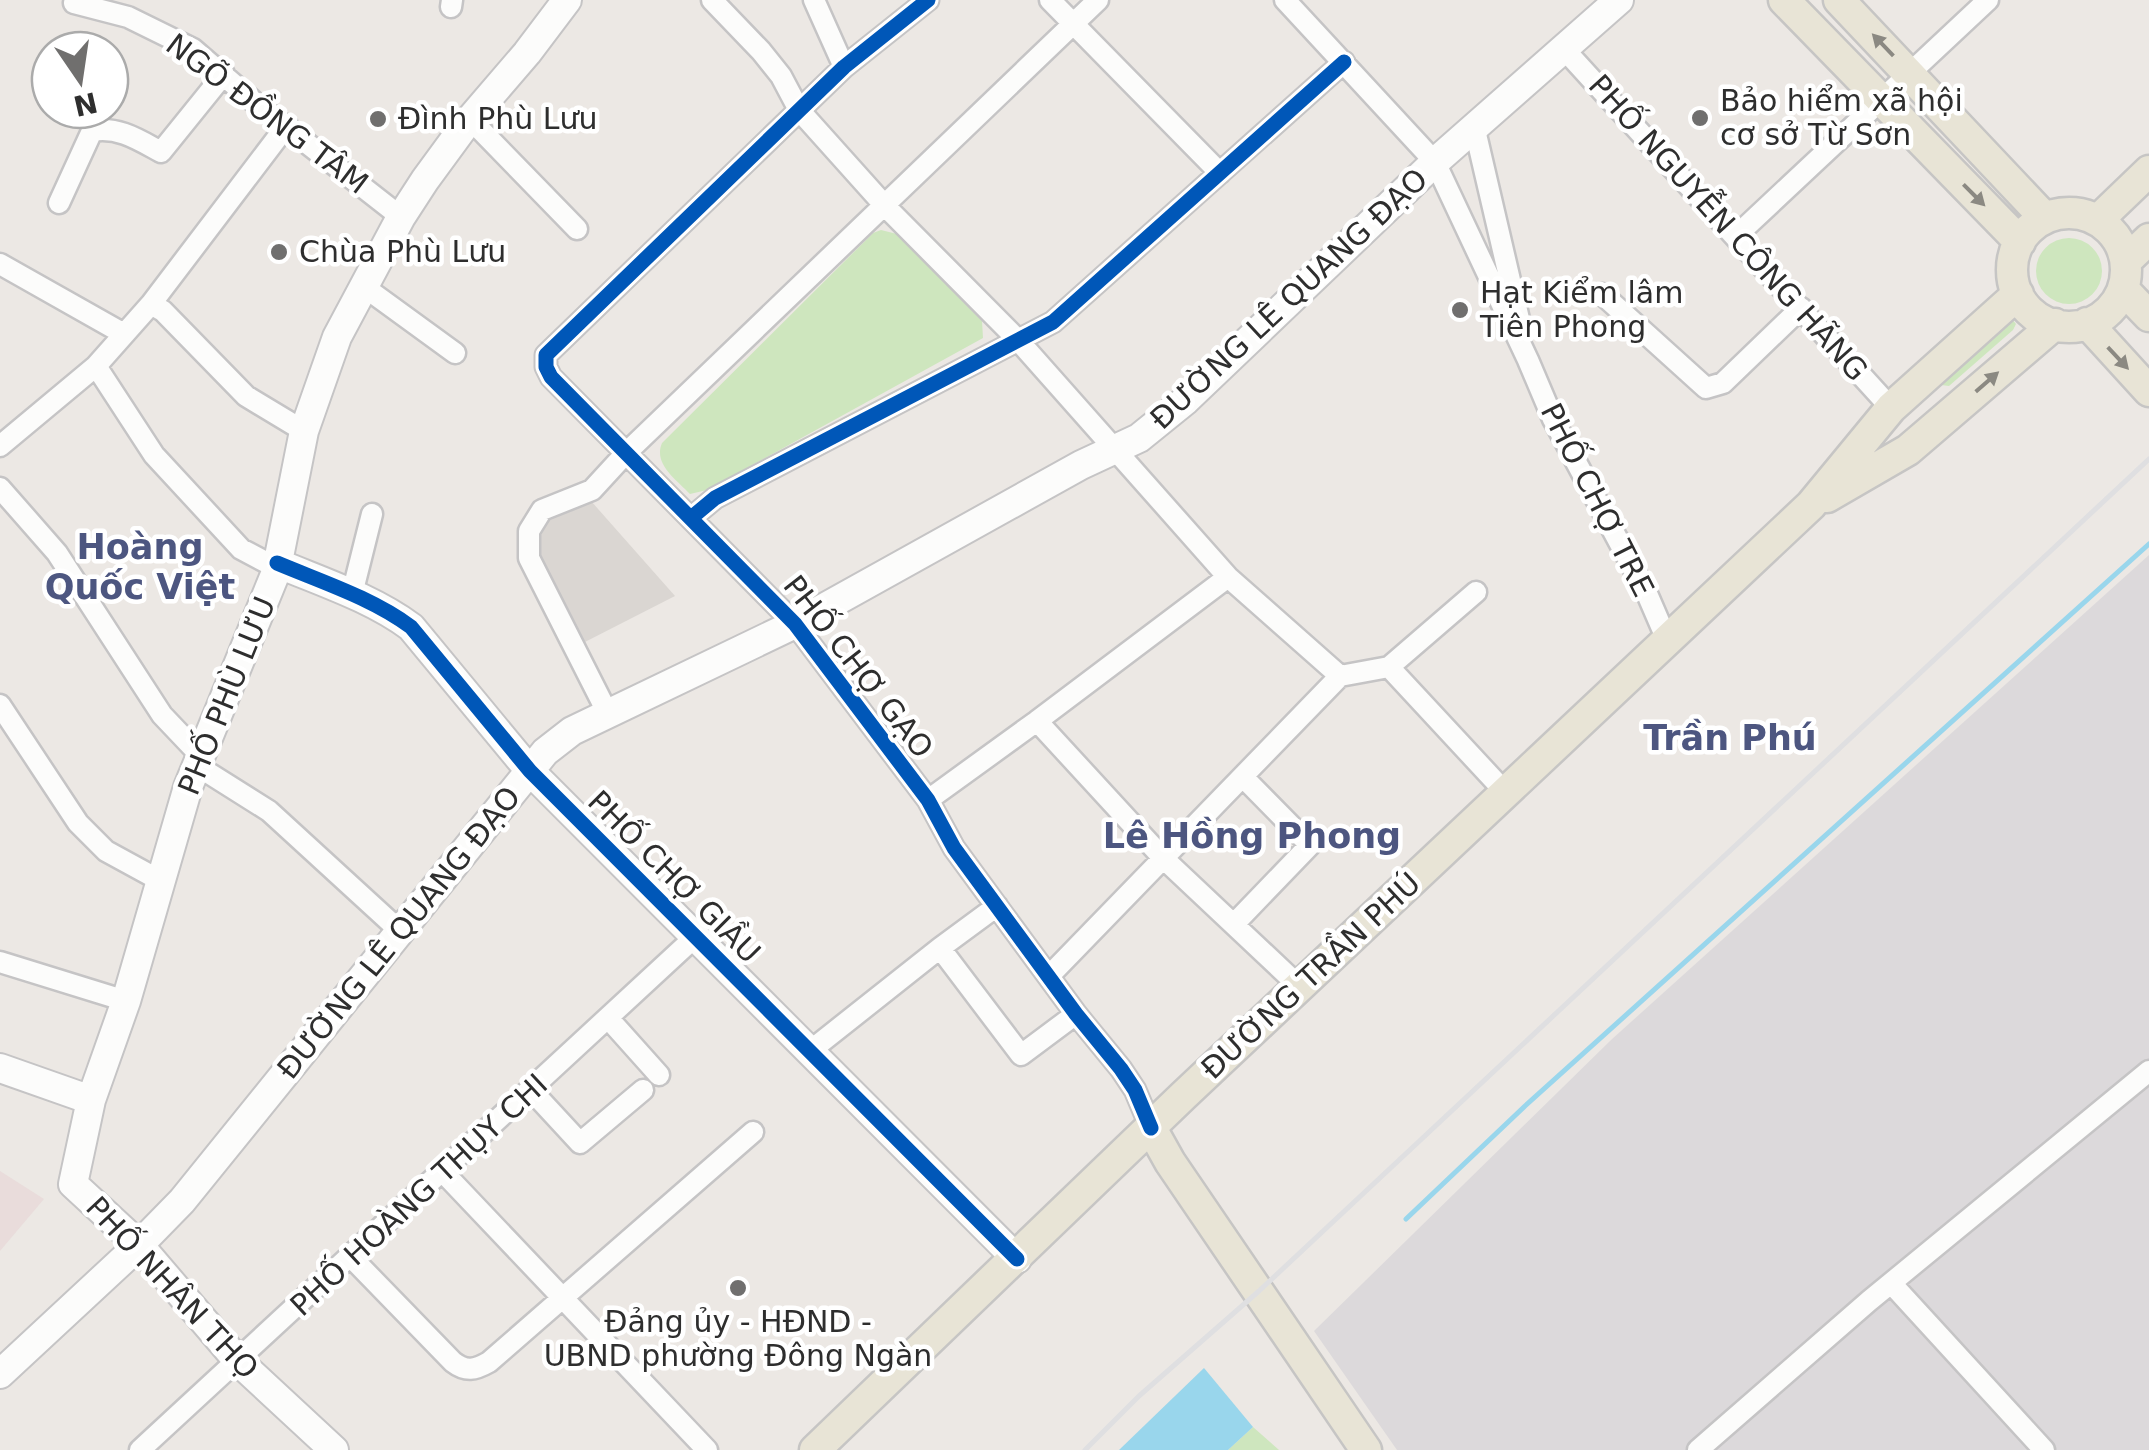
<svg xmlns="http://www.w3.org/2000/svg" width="2149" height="1450" viewBox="0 0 2149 1450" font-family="'DejaVu Sans',sans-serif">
<rect width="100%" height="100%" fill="#ece8e4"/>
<path fill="#dcd9db" d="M 2149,555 L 2149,1450 L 1397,1450 L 1314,1331 L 1611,1040 Z"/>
<path fill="#e9dcdb" d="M 0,1171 L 44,1199 L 0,1251 Z"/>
<path fill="#cee6be" d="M 881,230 L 897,234 L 982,321 L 983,338 L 707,490 L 690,494 C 676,479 653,464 662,443 L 873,233 Z
M2036 271a33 33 0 1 1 66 0a33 33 0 1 1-66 0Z
M 2012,319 L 2016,324 L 2013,330 L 1949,386 L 1941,385 L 1941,381 Z
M 1253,1427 L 1279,1450 L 1228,1450 Z"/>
<path fill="#dad6d2" d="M 591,501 L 675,596 L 581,644 L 540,567 L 536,535 L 554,513 Z"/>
<path fill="#99d6ec" d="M 1204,1368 L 1253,1427 L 1228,1450 L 1119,1450 Z"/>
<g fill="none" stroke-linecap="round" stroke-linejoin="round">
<path stroke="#99d6ec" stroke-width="5" d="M 1406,1219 L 1525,1106 L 2149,544"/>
<defs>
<path id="street" d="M 75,0 L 74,3 L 128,17 L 193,49 L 253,101 L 401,217
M 712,0 L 761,51 L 781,76 L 799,110 L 886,207 L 1017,339 L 1228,577 L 1037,721 L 1163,858 L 1300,987
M 814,0 L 844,67
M 928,0 L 844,67 L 546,355 L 546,367 L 551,377 L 795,624 L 928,800 L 954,848 L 1076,1014 L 1121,1069 L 1135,1090 L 1151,1128
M 1050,0 L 1220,173
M 1285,0 L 1435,162 L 1528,360 L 1553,419 L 1648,596 L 1667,640
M 451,7 L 452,0
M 1564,49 L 1891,408
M 470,119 L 577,229
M 287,125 L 151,304 L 163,311 L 246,396 L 304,431
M 1475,130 L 1519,319
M 59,203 L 92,131 C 118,126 139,140 161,152 L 224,74
M 1736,236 L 1988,0
M 0,264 L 124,334
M 363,286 L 455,353
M 1602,294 L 1706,388 L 1723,383 L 1801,308
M 96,366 L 154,455 L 241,549 L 277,568
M 0,446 L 96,366 L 151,304
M 0,488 L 57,553 L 162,715 L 200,755
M 691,518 L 715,498 L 1053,322 L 1344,62
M 1228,577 L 1340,676
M 352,594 L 372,514
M 1389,667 L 1506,793
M 1340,676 L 1389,667 L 1476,592
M 0,705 L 78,823 L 106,851 L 161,881
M 608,714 L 529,558 L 529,531 L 542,510 L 592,490 L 626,453 L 1098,0
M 196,765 L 269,811 L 400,931
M 928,800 L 1037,721
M 997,906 L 940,948 L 1021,1055 L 1076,1014
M 1235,923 L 1310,845 L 1243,777
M 0,962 L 126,1001
M 1049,976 L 1340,676
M 608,1018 L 659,1075
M 810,1051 L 940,948
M 531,1090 L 580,1143 L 643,1090
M 443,1172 L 707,1450
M 351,1257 L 453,1362 C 466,1372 475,1370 489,1362 L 753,1132
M 1891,1283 L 2044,1450
M 140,1450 L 695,937
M 1698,1450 L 1869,1301 L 2149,1071"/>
<path id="secondary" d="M 277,563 C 322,582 372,598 411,627 L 530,771 L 1017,1259
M 0,1068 L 91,1100
M 0,1374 L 139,1245 L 182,1201 L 545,752 L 572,731 L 795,624 L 1081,465 L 1139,438 L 1186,400 L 1435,162 L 1619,0
M 334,1450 L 239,1362 L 139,1245 L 73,1184 L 91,1100 L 126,1001 L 188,787 L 276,572 L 304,431 L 337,337 L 401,217 L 425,180 L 466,124 L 527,53 L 567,0"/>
<path id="primary" d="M 1784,0 L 2020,242
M 1839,0 L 2045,218
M2012 270a57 57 0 1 1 114 0a57 57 0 1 1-114 0Z
M 2098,220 L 2149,171
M 2126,261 L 2149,239
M 2123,289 L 2149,316
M 2087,323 L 2149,391
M 1827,497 L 1908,450 L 2055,324
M 1151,1128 L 1170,1162 L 1366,1450
M 815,1450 L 1183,1096 L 1811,505 L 1891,408 L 2018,294"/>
</defs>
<use href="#street" stroke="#c5c4c5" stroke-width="25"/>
<use href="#secondary" stroke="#c5c4c5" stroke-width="32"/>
<use href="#primary" stroke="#c6c5c4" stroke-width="35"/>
<use href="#street" stroke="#fcfcfb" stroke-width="20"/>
<use href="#secondary" stroke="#fcfcfb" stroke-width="28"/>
<use href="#primary" stroke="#e8e4d6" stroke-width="30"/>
<path stroke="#dfdfe1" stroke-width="5" d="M 1085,1450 L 1139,1396 L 1259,1291 L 2149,459"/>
<defs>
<path id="cycleway" d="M 928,0 L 844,67 L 546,355 L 546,367 L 551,377 L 795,624 L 928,800 L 954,848 L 1076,1014 L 1121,1069 L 1135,1090 L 1151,1128
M 691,518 L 715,498 L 1053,322 L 1344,62
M 277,563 C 322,582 372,598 411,627 L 530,771 L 1017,1259"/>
</defs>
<use href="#cycleway" stroke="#fff" stroke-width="21"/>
<use href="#cycleway" stroke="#0057b8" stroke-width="15"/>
</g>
<defs><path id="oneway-solid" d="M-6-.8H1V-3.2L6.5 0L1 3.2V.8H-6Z" transform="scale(2.5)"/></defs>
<g fill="#8b8982">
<use href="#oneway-solid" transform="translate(1883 45) rotate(-134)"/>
<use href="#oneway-solid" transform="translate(1974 195) rotate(45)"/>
<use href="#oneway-solid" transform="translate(2118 358) rotate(47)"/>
<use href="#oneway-solid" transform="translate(1987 382) rotate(-41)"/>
</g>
<g fill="#706f6e" stroke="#fff" stroke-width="4">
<circle cx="1700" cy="118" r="10"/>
<circle cx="378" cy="119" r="10"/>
<circle cx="279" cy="252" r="10"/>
<circle cx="1460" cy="310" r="10"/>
<circle cx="738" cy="1288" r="10"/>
</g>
<g text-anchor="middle" stroke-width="9" stroke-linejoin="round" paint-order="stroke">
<g font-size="30" fill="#2e2e2e" stroke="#fff" text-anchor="start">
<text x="1720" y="111">Bảo hiểm xã hội<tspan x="1720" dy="34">cơ sở Từ Sơn</tspan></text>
<text x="398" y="129">Đình Phù Lưu</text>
<text x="299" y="262">Chùa Phù Lưu</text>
<text x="1480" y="303">Hạt Kiểm lâm<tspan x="1480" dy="34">Tiên Phong</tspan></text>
<text x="738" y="1332" text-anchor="middle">Đảng ủy - HĐND -<tspan x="738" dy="34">UBND phường Đông Ngàn</tspan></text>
</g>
<g font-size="30" fill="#2e2e2e" stroke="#fff">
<text transform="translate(267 114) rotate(37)" y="10">NGÕ ĐỒNG TÂM</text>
<text transform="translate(1728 228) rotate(48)" y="10">PHỐ NGUYỄN CÔNG HÃNG</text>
<text transform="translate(1289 299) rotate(-43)" y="10">ĐƯỜNG LÊ QUANG ĐẠO</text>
<text transform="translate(1597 500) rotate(63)" y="10">PHỐ CHỢ TRE</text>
<text transform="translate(858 667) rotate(52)" y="10">PHỐ CHỢ GẠO</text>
<text transform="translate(227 696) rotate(-68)" y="10">PHỐ PHÙ LƯU</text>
<text transform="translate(674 877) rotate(45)" y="10">PHỐ CHỢ GIẦU</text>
<text transform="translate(399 933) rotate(-51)" y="10">ĐƯỜNG LÊ QUANG ĐẠO</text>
<text transform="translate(1311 976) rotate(-43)" y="10">ĐƯỜNG TRẦN PHÚ</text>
<text transform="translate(419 1195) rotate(-43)" y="10">PHỐ HOÀNG THỤY CHI</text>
<text transform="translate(172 1288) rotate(47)" y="10">PHỐ NHÂN THỌ</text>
</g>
<g font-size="35" font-weight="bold" fill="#4d5680" stroke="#fff">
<text x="140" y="559">Hoàng<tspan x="140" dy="40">Quốc Việt</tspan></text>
<text x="1730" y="750">Trần Phú</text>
<text x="1252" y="848">Lê Hồng Phong</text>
</g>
</g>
<g transform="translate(80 80) rotate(167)"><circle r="48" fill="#ffffff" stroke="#ababab" stroke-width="2.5"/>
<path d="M0-8L18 38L0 25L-18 38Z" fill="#706f6e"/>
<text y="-15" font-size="28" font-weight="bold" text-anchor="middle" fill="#2e2e2e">N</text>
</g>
</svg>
